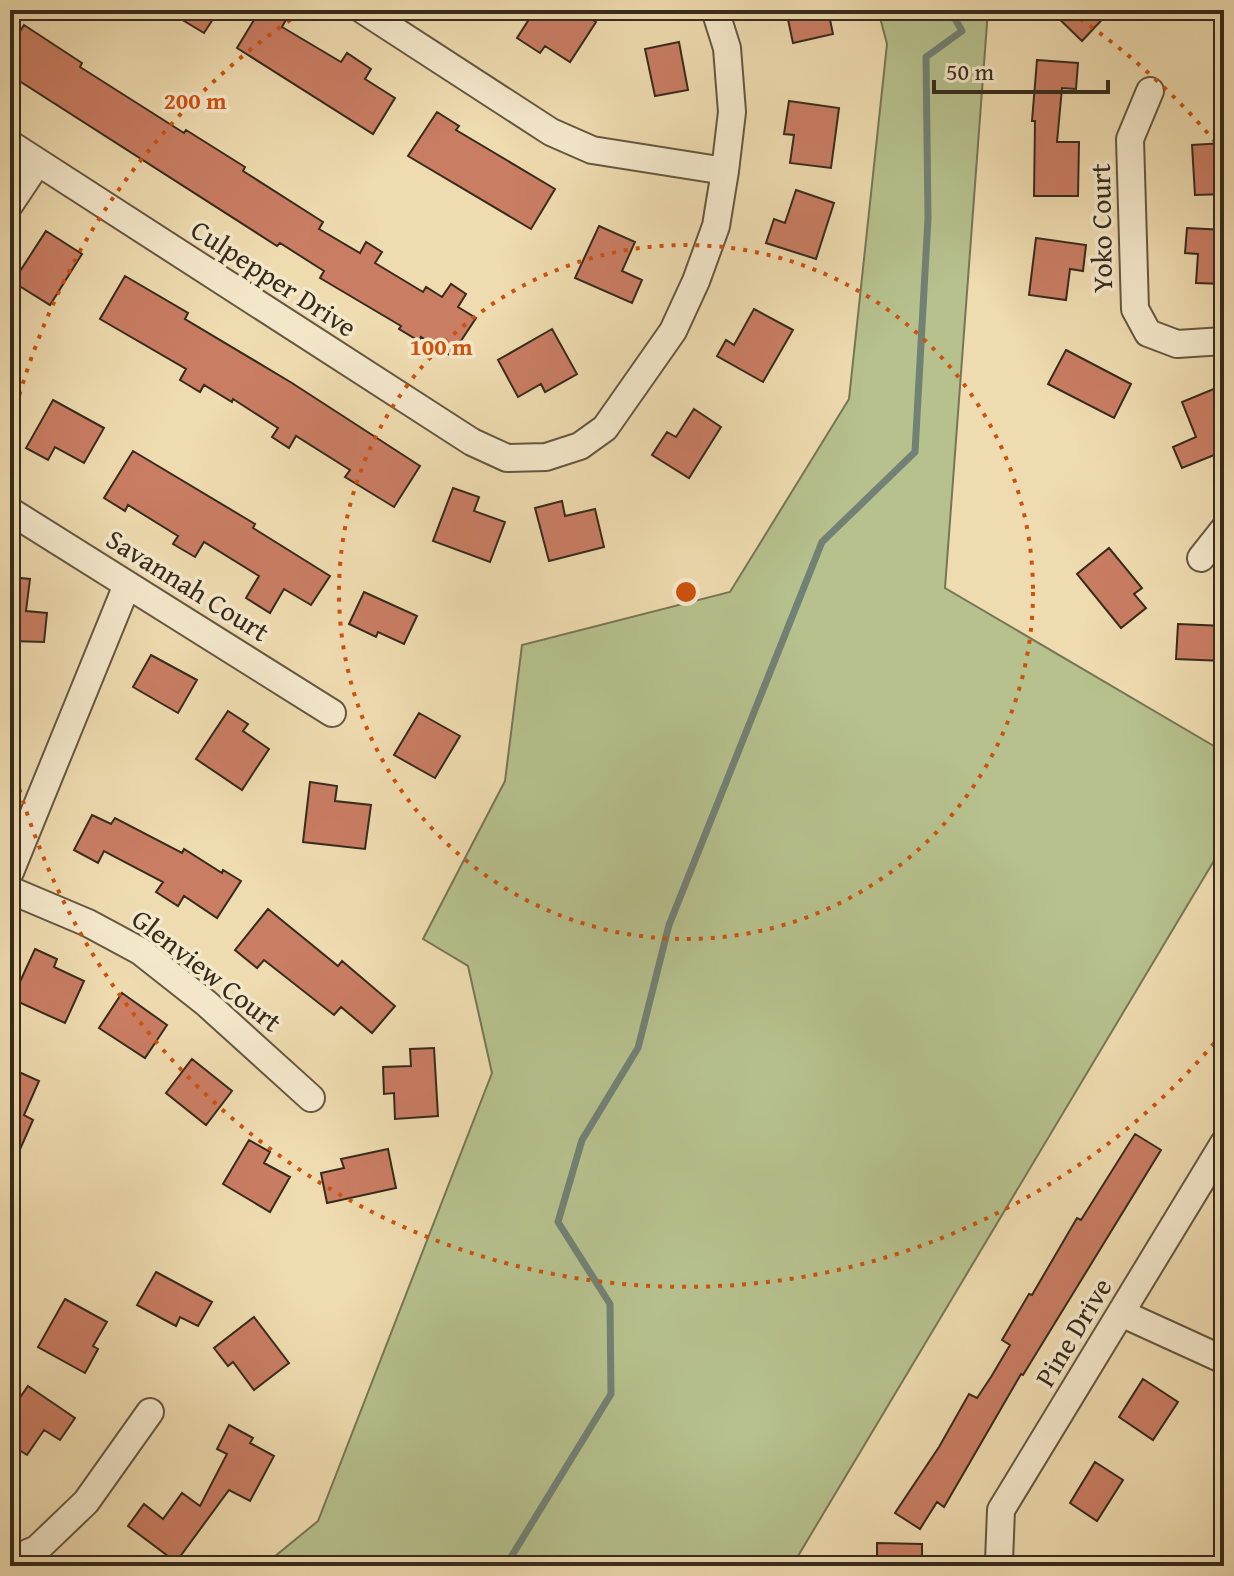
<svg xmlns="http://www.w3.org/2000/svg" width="1234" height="1576" viewBox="0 0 1234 1576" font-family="'Gentium Book Plus',serif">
<rect width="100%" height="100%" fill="#eedbaf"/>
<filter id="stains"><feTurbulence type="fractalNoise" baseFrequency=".0025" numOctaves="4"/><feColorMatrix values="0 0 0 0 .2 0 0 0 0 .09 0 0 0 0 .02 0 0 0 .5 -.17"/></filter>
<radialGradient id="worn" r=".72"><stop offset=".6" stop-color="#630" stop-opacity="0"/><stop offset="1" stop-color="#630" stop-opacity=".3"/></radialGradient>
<path fill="#b6c18d" stroke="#767654" stroke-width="2" d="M 878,10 L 988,10 L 945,588 L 1224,752 L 1224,844 L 792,1566 L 263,1566 L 318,1521 L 492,1073 L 468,966 L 423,939 L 505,781 L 522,645 L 730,592 L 849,399 L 887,44 Z"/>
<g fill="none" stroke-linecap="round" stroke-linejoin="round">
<path stroke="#728175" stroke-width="7" d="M 503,1566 L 508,1562 L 611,1394 L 610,1304 L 558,1222 L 582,1140 L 638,1048 L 669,925 L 822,542 L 915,452 L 928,218 L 926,57 L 962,31 L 950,10"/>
</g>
<path fill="#c97d63" stroke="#372b1c" stroke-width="2" d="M 166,10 L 219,10 L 204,33 Z
M 260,10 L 277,10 L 288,16 L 282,27 L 341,62 L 347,53 L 371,69 L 365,79 L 395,98 L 373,134 L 237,48 Z
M 535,10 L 577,10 L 596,22 L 570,62 L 545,46 L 540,53 L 517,38 Z
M 786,10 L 828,10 L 833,34 L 793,43 Z
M 1050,10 L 1111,10 L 1082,41 Z
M 24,25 L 82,63 L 80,67 L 184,133 L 186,130 L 245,167 L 243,171 L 323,222 L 319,229 L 360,253 L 366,242 L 382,252 L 375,263 L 423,292 L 426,287 L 442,297 L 451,284 L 466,294 L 458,307 L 476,318 L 451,356 L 421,337 L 419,341 L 399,329 L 401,326 L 320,278 L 324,271 L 280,243 L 277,246 L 10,75 L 10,47 Z
M 679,42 L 688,90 L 655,96 L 645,49 Z
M 1037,60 L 1078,63 L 1076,89 L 1062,88 L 1057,142 L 1079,142 L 1078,196 L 1034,196 L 1035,121 L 1032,121 Z
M 789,101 L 839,108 L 831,168 L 790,163 L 794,135 L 784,134 Z
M 437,112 L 459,126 L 456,130 L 555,189 L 531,229 L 408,156 Z
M 1224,143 L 1224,194 L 1195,195 L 1192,145 Z
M 796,190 L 834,203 L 816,259 L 766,243 L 774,219 L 785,223 Z
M 599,226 L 635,242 L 622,271 L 642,280 L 632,303 L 575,278 Z
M 1187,228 L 1224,230 L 1224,284 L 1196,283 L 1198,254 L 1185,253 Z
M 46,231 L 82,254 L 50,305 L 13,282 Z
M 1036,238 L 1086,245 L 1083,271 L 1070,269 L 1066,300 L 1029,295 Z
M 125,276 L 188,313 L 185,319 L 292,383 L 420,466 L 394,507 L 345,477 L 350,470 L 296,436 L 289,448 L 272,437 L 278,428 L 233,399 L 232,402 L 204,385 L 200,392 L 180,380 L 186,369 L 100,319 Z
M 754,309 L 793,330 L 763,382 L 717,356 L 726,340 L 734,345 Z
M 552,329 L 577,374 L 545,392 L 541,384 L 518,397 L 498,360 Z
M 1066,350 L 1131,384 L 1114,418 L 1048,384 Z
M 1216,388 L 1224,407 L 1224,451 L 1182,468 L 1173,447 L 1196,437 L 1182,402 Z
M 53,400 L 104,428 L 84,463 L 55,447 L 48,460 L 26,448 Z
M 694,409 L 721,427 L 689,478 L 652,455 L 667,432 L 676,437 Z
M 133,451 L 255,524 L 253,528 L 330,576 L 311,605 L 284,589 L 270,613 L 246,598 L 259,576 L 204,542 L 195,557 L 173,544 L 178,536 L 128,505 L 125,511 L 104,498 Z
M 453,488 L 479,497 L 474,511 L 505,522 L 490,562 L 433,541 Z
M 562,501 L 565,516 L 595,509 L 604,547 L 549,561 L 535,508 Z
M 1109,548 L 1142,588 L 1134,594 L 1146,608 L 1121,628 L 1077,574 Z
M 10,577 L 30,579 L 26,611 L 47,613 L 44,642 L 10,641 Z
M 364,592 L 417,616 L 404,644 L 378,632 L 376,637 L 349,624 Z
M 1178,624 L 1224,626 L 1224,661 L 1176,659 Z
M 151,655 L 197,680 L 178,713 L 133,687 Z
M 228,711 L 248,724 L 243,731 L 269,749 L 242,790 L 196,759 Z
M 419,713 L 460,736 L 435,778 L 394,755 Z
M 310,782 L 337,786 L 335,801 L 371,805 L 365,849 L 303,842 Z
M 92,815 L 111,824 L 115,818 L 182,853 L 184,849 L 222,873 L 223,870 L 241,881 L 217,918 L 184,896 L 178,906 L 156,892 L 163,882 L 104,851 L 98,863 L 74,850 Z
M 268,909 L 338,966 L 342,961 L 395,1006 L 372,1033 L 341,1007 L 334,1015 L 264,960 L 257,968 L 235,950 Z
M 35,949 L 57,959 L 54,967 L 84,981 L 65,1023 L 12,999 Z
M 122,993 L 167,1025 L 145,1058 L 99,1028 Z
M 434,1048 L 438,1116 L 395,1119 L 394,1093 L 384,1094 L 383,1067 L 411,1066 L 410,1049 Z
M 192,1059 L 232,1091 L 206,1125 L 166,1093 Z
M 10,1068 L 39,1081 L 24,1115 L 33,1120 L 10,1172 Z
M 1135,1134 L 1161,1150 L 1023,1375 L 1021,1374 L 944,1507 L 937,1502 L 920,1529 L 895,1513 L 939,1447 L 969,1394 L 977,1398 L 991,1377 L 1010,1345 L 1002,1340 L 1029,1294 L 1032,1295 L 1077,1218 L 1081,1220 Z
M 249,1140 L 270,1152 L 264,1163 L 290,1177 L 270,1212 L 223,1184 Z
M 388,1149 L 396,1188 L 327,1203 L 321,1173 L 344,1168 L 341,1159 Z
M 156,1272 L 212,1302 L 198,1326 L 180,1317 L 176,1326 L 137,1305 Z
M 65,1299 L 107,1322 L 93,1346 L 98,1349 L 85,1373 L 38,1347 Z
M 254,1317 L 289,1363 L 254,1390 L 233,1362 L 228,1366 L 214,1348 Z
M 1143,1379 L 1178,1402 L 1153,1440 L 1119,1417 Z
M 28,1386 L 75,1418 L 60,1440 L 44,1430 L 27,1455 L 10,1444 L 10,1412 Z
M 229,1425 L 253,1438 L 250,1443 L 274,1456 L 250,1501 L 229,1490 L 176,1562 L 128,1526 L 144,1504 L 163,1519 L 182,1493 L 200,1506 L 227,1454 L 217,1449 Z
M 1095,1462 L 1123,1480 L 1097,1521 L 1070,1503 Z
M 877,1543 L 922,1544 L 922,1566 L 877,1566 Z"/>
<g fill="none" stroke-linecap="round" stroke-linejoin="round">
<defs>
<path id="minor" d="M 363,10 L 551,132 L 592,150 L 725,171
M 1150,91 L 1130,139 L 1135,309 L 1148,333 L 1177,344 L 1224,341
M 10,144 L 472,442 L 507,458 L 546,457 L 580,446 L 605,428 L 673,331 L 696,281 L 716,226 L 725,171 L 732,112 L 727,48 L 715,10
M 10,204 L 38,162
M 10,511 L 332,713
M 1201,558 L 1224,529
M 10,872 L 127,585
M 10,890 L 88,923 L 140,951 L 206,1003 L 311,1098
M 1121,1313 L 1224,1360
M 10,1561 L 37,1549 L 86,1502 L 150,1412
M 999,1561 L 1001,1510 L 1224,1143"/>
</defs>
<use href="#minor" stroke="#655741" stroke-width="30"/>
<use href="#minor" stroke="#f4e8cb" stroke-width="26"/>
</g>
<g fill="none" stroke="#cd520e" stroke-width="4" stroke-dasharray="4 8">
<circle cx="686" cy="592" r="347"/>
<path d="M1222 1034A695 695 0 0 1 10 754M10 430A695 695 0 0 1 302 12M1070 12A695 695 0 0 1 1222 150"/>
</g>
<g text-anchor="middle" stroke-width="7" stroke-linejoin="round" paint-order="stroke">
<g font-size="28" fill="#372b1c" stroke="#f4e8cb">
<text transform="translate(1101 228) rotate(-91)" y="10">Yoko Court</text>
<text transform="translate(274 278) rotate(33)" y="10">Culpepper Drive</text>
<text transform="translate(188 585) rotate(32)" y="10">Savannah Court</text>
<text transform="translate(207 970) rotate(38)" y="10">Glenview Court</text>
<text transform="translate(1073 1332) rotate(-59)" y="10">Pine Drive</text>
</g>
</g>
<circle cx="686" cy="592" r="12" fill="#cd520e" stroke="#f4e8cb" stroke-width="4"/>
<g font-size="24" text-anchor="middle" font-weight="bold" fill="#cd520e" stroke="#f4e8cb" stroke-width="7" stroke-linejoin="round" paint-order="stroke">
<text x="195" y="109">200 m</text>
<text x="441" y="355">100 m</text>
</g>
<rect width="1234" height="1576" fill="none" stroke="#eedbaf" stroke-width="40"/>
<rect x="12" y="12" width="1210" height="1552" fill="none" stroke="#372b1c" stroke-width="4"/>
<rect x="20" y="20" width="1194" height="1536" fill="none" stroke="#372b1c" stroke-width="2"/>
<path d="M934 80v12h174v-12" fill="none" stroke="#372b1c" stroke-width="4"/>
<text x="946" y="80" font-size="24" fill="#372b1c" stroke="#f4e8cb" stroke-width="6" paint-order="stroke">50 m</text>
<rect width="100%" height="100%" filter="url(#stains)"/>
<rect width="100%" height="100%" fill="url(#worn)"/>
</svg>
